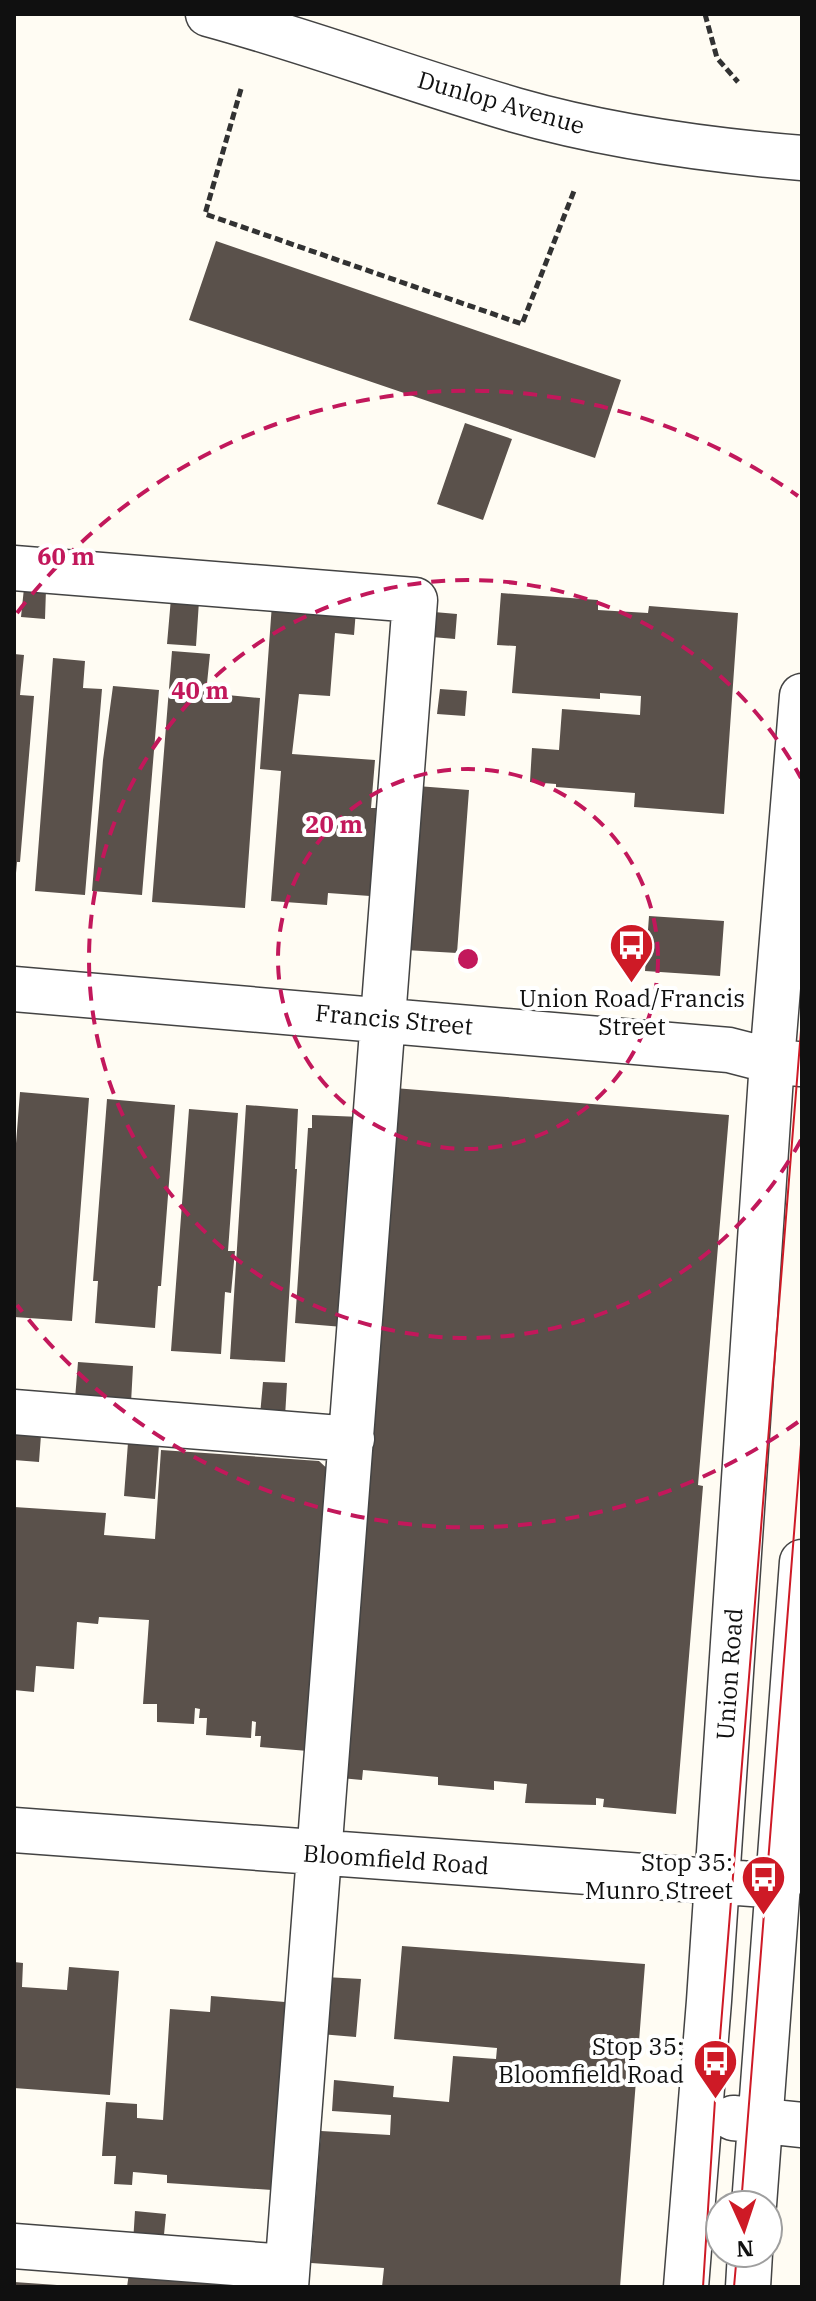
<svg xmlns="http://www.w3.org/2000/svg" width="816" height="2301" viewBox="0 0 816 2301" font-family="'IBM Plex Serif',serif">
<rect width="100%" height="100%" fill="#fffcf3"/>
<path fill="#5a514b" d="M 216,241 L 621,380 L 595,458 L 189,320 Z
M 465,423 L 512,439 L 483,520 L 437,504 Z
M 24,588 L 46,589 L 45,619 L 21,617 Z
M 501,593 L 598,600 L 598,610 L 648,613 L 649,606 L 738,613 L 724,814 L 634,807 L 635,793 L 556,787 L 556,784 L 530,782 L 532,748 L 559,750 L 562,709 L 640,715 L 641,696 L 600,693 L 600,699 L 512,693 L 516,646 L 497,645 Z
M 171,598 L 199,601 L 196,646 L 167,644 Z
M 272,604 L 356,610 L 354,635 L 335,633 L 330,696 L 299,694 L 292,754 L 375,760 L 371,808 L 376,808 L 370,896 L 328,893 L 327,905 L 271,901 L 281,771 L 260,769 Z
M 434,612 L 457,614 L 455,639 L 432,637 Z
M 172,651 L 210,654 L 206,693 L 260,698 L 245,908 L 152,902 Z
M 14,654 L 24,655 L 20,695 L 34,696 L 20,862 L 17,862 L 16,873 L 14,873 Z
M 53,658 L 85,661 L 83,688 L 102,689 L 85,895 L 35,891 Z
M 113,686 L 159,690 L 142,895 L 92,891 L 103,760 Z
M 440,689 L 467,691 L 465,716 L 437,714 Z
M 417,786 L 469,790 L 457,953 L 405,950 Z
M 649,916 L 724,921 L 720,976 L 645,971 Z
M 394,1088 L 729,1115 L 698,1485 L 703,1486 L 676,1814 L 603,1807 L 604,1799 L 596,1798 L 596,1805 L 525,1803 L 527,1784 L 494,1781 L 494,1790 L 438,1785 L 438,1777 L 363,1770 L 362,1780 L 330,1777 Z
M 20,1092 L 89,1098 L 72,1321 L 14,1317 L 14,1169 Z
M 107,1099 L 175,1105 L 161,1286 L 158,1286 L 155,1328 L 95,1323 L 98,1281 L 93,1281 Z
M 246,1105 L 298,1109 L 295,1169 L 297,1169 L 285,1362 L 230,1359 Z
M 189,1109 L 238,1113 L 228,1251 L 235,1251 L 231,1293 L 225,1292 L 221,1354 L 171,1351 Z
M 312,1115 L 361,1117 L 343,1327 L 295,1323 L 308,1128 L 312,1128 Z
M 78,1362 L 133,1366 L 131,1403 L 75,1399 Z
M 263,1382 L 287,1383 L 285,1417 L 260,1415 Z
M 129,1429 L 160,1431 L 155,1499 L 124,1496 Z
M 14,1433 L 41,1435 L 39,1462 L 14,1460 Z
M 161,1450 L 319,1461 L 333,1474 L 308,1751 L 260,1747 L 261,1736 L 255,1736 L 256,1722 L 252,1721 L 251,1738 L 206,1735 L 207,1718 L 199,1718 L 200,1709 L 195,1708 L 194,1724 L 157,1722 L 157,1704 L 143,1704 L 149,1620 L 99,1617 L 98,1624 L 77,1622 L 74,1669 L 36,1666 L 34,1692 L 14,1690 L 14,1507 L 106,1513 L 104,1535 L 155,1539 Z
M 402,1946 L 645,1964 L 620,2287 L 382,2287 L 384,2268 L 311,2263 L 321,2131 L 390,2135 L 391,2115 L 332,2111 L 334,2080 L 394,2086 L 393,2097 L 449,2102 L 453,2056 L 496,2059 L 497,2048 L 394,2039 Z
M 14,1962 L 23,1963 L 22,1987 L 67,1990 L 69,1967 L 119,1971 L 110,2095 L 14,2088 Z
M 325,1977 L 361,1979 L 356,2037 L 320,2034 Z
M 211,1996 L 285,2002 L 276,2130 L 284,2130 L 272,2190 L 167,2183 L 167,2175 L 133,2172 L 132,2185 L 114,2184 L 116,2156 L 102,2156 L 106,2102 L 137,2104 L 137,2118 L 163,2120 L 170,2009 L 210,2012 Z
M 135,2211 L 166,2214 L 163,2245 L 133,2243 Z
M 129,2273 L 250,2282 L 253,2287 L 127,2287 Z
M 14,2282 L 57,2285 L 57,2287 L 14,2287 Z"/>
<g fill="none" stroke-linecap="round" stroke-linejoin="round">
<defs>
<path id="minor" d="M 208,14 C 311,42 412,80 515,110 C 609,137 705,150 802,158
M 14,568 L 415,600 L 286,2287
M 14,989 L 729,1050 L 772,1061 L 799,1064
M 14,1412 L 352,1439
M 14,1830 L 779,1886
M 733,2118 L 802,2125
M 754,2205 L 802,1562
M 14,2246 L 287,2267
M 686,2287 L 709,2001 L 772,1061 L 802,696
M 748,2287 L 750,2253"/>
</defs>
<use href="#minor" stroke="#434343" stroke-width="47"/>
<path stroke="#323232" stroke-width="5" stroke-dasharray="8 4" stroke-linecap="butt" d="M 705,14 L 717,58 L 738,82
M 241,89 L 205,214 L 522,324 L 574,191"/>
<use href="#minor" stroke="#fff" stroke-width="44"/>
<path stroke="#ce1a26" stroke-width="2" d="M 741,2205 L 802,1432
M 703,2287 L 715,2100 L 802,1018
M 734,2287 L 737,2253"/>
</g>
<g fill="none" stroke="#c2185b" stroke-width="4" stroke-dasharray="14 10">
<circle cx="468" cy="959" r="190"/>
<path d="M801 1140A379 379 0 1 1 801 778"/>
<path d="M798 1422A569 569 0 0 1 17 1305M17 613A569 569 0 0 1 798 496"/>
</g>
<defs>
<symbol id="bus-pin" viewBox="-11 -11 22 30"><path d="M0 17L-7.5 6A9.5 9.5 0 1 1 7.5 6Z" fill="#ce1a26" stroke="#fff"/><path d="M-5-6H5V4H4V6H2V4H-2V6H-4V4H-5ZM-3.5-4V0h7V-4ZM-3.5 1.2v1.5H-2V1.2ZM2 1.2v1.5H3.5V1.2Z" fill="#fff"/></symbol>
</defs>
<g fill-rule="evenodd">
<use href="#bus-pin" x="606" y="920" width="51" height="69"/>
<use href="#bus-pin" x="738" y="1852" width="51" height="69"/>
<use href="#bus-pin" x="690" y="2036" width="51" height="69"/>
</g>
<g text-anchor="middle" stroke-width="8" stroke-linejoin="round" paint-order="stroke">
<g font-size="24" fill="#101010" stroke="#fff">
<text transform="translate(501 103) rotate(16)" y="8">Dunlop Avenue</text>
<text transform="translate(394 1020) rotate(5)" y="8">Francis Street</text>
<text transform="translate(730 1674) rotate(-86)" y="8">Union Road</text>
<text transform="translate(396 1860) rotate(4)" y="8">Bloomfield Road</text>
</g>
<g font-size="24" fill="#101010" stroke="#fff" text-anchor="end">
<text x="632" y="1007" text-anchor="middle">Union Road/Francis<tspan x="632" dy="28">Street</tspan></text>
<text x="733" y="1871">Stop 35:<tspan x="733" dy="28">Munro Street</tspan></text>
<text x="684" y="2055">Stop 35:<tspan x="684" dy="28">Bloomfield Road</tspan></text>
</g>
</g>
<circle cx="468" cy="959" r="12" fill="#c2185b" stroke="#fff" stroke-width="4"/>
<g font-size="24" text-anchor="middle" font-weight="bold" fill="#c2185b" stroke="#fff" stroke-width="8" stroke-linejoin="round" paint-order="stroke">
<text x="66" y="565">60 m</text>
<text x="200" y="699">40 m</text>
<text x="334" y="833">20 m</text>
</g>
<rect width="816" height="2301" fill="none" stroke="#101010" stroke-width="32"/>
<g transform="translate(744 2229) rotate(177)"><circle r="38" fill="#ffffff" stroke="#9f9f9f" stroke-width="2"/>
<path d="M0-6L14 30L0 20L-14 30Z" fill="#ce1a26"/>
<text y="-12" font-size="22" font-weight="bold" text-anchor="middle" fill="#101010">N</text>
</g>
</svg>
